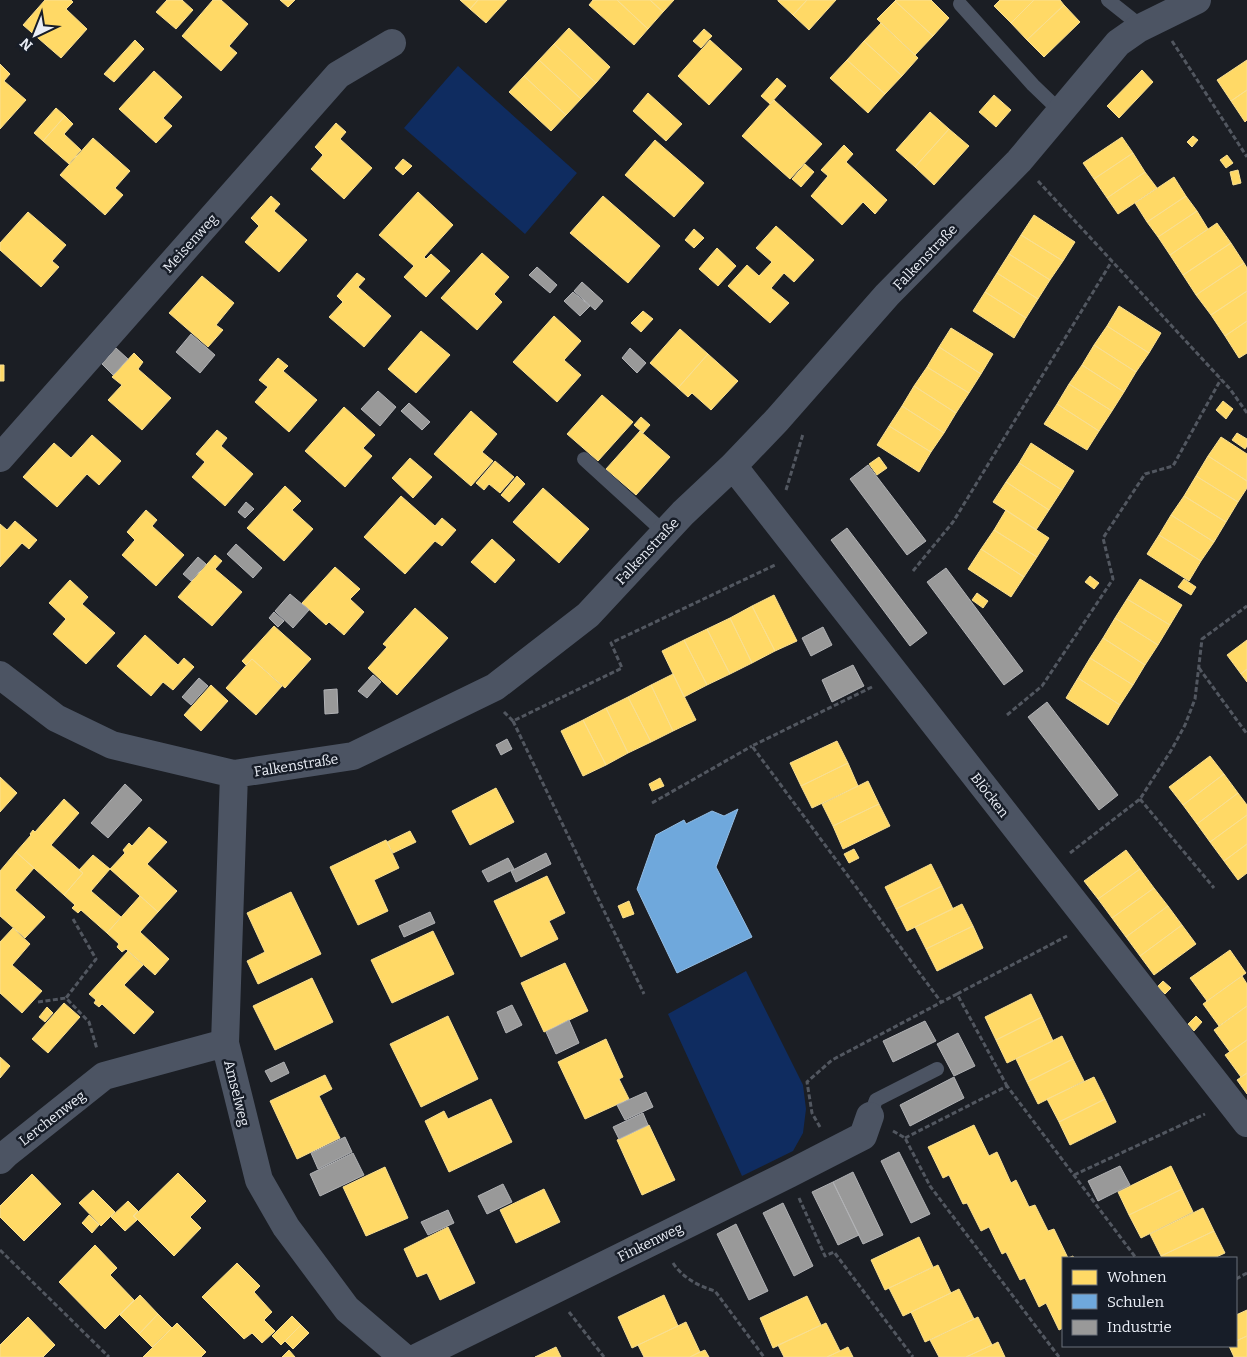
<svg xmlns="http://www.w3.org/2000/svg" width="1247" height="1357" viewBox="0 0 1247 1357" font-family="Bitter,serif">
<rect width="100%" height="100%" fill="#1b1e24"/>
<path fill="#0f2c60" d="M 458,66 L 577,173 L 525,234 L 404,128 Z
M 746,971 L 803,1085 L 806,1109 L 803,1133 L 793,1151 L 742,1176 L 668,1014 Z"/>
<path fill="#ffd966" stroke="#f9df91" d="M 45,0 L 71,0 L 73,2 L 66,9 L 87,29 L 61,58 L 23,25 Z
M 167,0 L 182,0 L 193,10 L 176,29 L 156,12 Z
M 213,0 L 221,0 L 248,24 L 229,46 L 237,53 L 221,71 L 182,36 Z
M 280,0 L 295,0 L 288,7 Z
M 460,0 L 478,0 L 470,9 Z
M 478,0 L 507,0 L 486,23 L 470,9 Z
M 593,0 L 617,0 L 648,29 L 634,45 L 589,5 Z
M 617,0 L 650,0 L 663,12 L 648,29 Z
M 650,0 L 674,0 L 663,12 Z
M 778,0 L 807,0 L 793,15 L 778,1 Z
M 807,0 L 836,0 L 809,30 L 793,15 Z
M 896,0 L 931,0 L 949,18 L 933,36 L 895,1 Z
M 1000,0 L 1034,0 L 1011,23 L 994,6 Z
M 1034,0 L 1060,0 L 1064,5 L 1027,40 L 1011,23 Z
M 895,1 L 933,36 L 915,55 L 877,19 Z
M 1064,5 L 1080,22 L 1044,57 L 1027,40 Z
M 881,23 L 918,58 L 902,76 L 864,41 Z
M 569,28 L 610,67 L 596,83 L 554,44 Z
M 704,29 L 712,36 L 701,48 L 693,41 Z
M 135,40 L 144,49 L 114,82 L 104,74 Z
M 710,40 L 742,69 L 709,105 L 678,76 Z
M 864,41 L 902,76 L 885,94 L 847,60 Z
M 554,44 L 596,83 L 581,99 L 539,60 Z
M 539,60 L 581,99 L 566,115 L 524,76 Z
M 847,60 L 885,94 L 868,113 L 830,78 Z
M 1247,60 L 1247,90 L 1231,101 L 1217,80 Z
M 0,64 L 10,74 L 4,81 L 26,100 L 0,129 Z
M 1142,70 L 1153,82 L 1119,118 L 1107,106 Z
M 154,71 L 182,97 L 163,118 L 172,126 L 156,143 L 119,109 Z
M 524,76 L 566,115 L 551,131 L 509,92 Z
M 777,78 L 786,86 L 770,104 L 761,96 Z
M 1247,90 L 1247,120 L 1245,122 L 1231,101 Z
M 648,93 L 682,124 L 666,141 L 633,111 Z
M 994,95 L 1011,110 L 996,127 L 979,112 Z
M 774,100 L 822,144 L 790,179 L 742,136 Z
M 56,108 L 65,116 L 43,141 L 34,133 Z
M 930,112 L 949,129 L 915,167 L 896,150 Z
M 65,116 L 73,124 L 64,134 L 81,150 L 69,164 L 43,141 Z
M 336,123 L 346,132 L 340,139 L 372,168 L 344,199 L 311,169 L 323,155 L 315,147 Z
M 949,129 L 969,146 L 934,185 L 915,167 Z
M 1193,136 L 1198,140 L 1192,147 L 1187,142 Z
M 1122,137 L 1133,153 L 1094,179 L 1083,163 Z
M 93,138 L 130,171 L 115,188 L 123,195 L 105,215 L 60,175 Z
M 655,140 L 704,183 L 674,217 L 625,175 Z
M 844,145 L 853,154 L 846,162 L 887,200 L 875,214 L 863,202 L 842,225 L 811,196 L 828,176 L 821,170 Z
M 1133,153 L 1145,172 L 1107,198 L 1094,179 Z
M 1227,155 L 1233,163 L 1226,168 L 1220,160 Z
M 403,159 L 412,166 L 403,175 L 395,168 Z
M 805,164 L 814,172 L 801,187 L 792,179 Z
M 1238,170 L 1241,183 L 1233,185 L 1230,172 Z
M 1145,172 L 1157,188 L 1118,214 L 1107,198 Z
M 1174,177 L 1186,196 L 1147,222 L 1135,203 Z
M 418,192 L 453,225 L 424,257 L 426,259 L 431,254 L 450,271 L 426,297 L 404,277 L 414,266 L 379,235 Z
M 271,196 L 280,204 L 274,211 L 307,240 L 279,272 L 245,242 L 259,226 L 251,218 Z
M 603,196 L 660,246 L 628,283 L 570,233 Z
M 1186,196 L 1197,211 L 1158,237 L 1147,222 Z
M 1197,211 L 1208,229 L 1170,255 L 1158,237 Z
M 28,212 L 66,245 L 52,261 L 59,267 L 41,287 L 0,250 L 0,243 Z
M 1034,215 L 1075,242 L 1063,261 L 1021,235 Z
M 1217,223 L 1231,243 L 1183,275 L 1170,255 Z
M 776,226 L 814,260 L 794,282 L 784,273 L 771,288 L 789,303 L 770,323 L 728,286 L 747,265 L 759,276 L 772,262 L 756,248 Z
M 694,229 L 704,238 L 694,248 L 685,240 Z
M 1021,235 L 1063,261 L 1050,280 L 1009,254 Z
M 1231,243 L 1244,263 L 1196,295 L 1183,275 Z
M 717,248 L 736,266 L 718,286 L 699,269 Z
M 482,253 L 509,277 L 494,294 L 502,302 L 477,330 L 441,298 Z
M 1009,254 L 1050,280 L 1038,299 L 997,273 Z
M 1244,263 L 1247,268 L 1247,291 L 1211,315 L 1196,295 Z
M 357,273 L 365,279 L 358,287 L 391,316 L 364,347 L 329,317 L 343,302 L 337,296 Z
M 997,273 L 1038,299 L 1026,318 L 985,292 Z
M 202,276 L 234,303 L 216,325 L 223,330 L 208,347 L 169,313 Z
M 1247,291 L 1247,321 L 1225,336 L 1211,315 Z
M 985,292 L 1026,318 L 1014,338 L 973,311 Z
M 1119,306 L 1161,333 L 1149,353 L 1107,326 Z
M 643,311 L 653,319 L 641,332 L 631,323 Z
M 554,316 L 581,341 L 564,360 L 581,375 L 557,402 L 513,362 Z
M 1247,321 L 1247,353 L 1239,358 L 1225,336 Z
M 1107,326 L 1149,353 L 1136,372 L 1094,345 Z
M 951,328 L 993,354 L 981,374 L 939,347 Z
M 680,329 L 708,354 L 678,388 L 650,363 Z
M 421,331 L 450,355 L 416,393 L 388,369 Z
M 1094,345 L 1136,372 L 1124,392 L 1082,365 Z
M 939,347 L 981,374 L 969,393 L 927,367 Z
M 134,353 L 143,362 L 138,369 L 171,398 L 142,430 L 108,400 L 122,385 L 112,377 Z
M 708,354 L 738,381 L 711,410 L 692,393 L 688,397 L 678,388 Z
M 278,358 L 288,366 L 283,371 L 317,400 L 289,432 L 255,402 L 268,387 L 259,380 Z
M 0,365 L 4,365 L 4,381 L 0,381 Z
M 1082,365 L 1124,392 L 1112,411 L 1069,384 Z
M 927,367 L 969,393 L 956,413 L 914,386 Z
M 1069,384 L 1112,411 L 1099,431 L 1057,404 Z
M 914,386 L 956,413 L 944,433 L 902,406 Z
M 602,395 L 633,422 L 598,461 L 567,434 Z
M 1223,401 L 1233,409 L 1226,419 L 1216,410 Z
M 1057,404 L 1099,431 L 1087,450 L 1044,424 Z
M 902,406 L 944,433 L 931,452 L 889,426 Z
M 344,407 L 375,435 L 363,448 L 372,456 L 345,487 L 305,451 Z
M 471,411 L 497,434 L 482,452 L 493,461 L 471,486 L 434,454 Z
M 641,417 L 650,425 L 643,433 L 634,425 Z
M 889,426 L 931,452 L 919,472 L 877,445 Z
M 217,430 L 227,438 L 221,446 L 253,474 L 225,506 L 192,477 L 205,462 L 196,454 Z
M 640,431 L 670,457 L 636,495 L 606,469 Z
M 1237,433 L 1247,439 L 1247,446 L 1245,449 L 1232,440 Z
M 92,435 L 121,461 L 99,485 L 87,474 L 57,507 L 23,477 L 54,443 L 71,458 Z
M 1221,437 L 1247,454 L 1247,481 L 1208,456 Z
M 1031,443 L 1074,471 L 1062,490 L 1019,463 Z
M 1208,456 L 1247,481 L 1247,488 L 1238,502 L 1196,476 Z
M 879,457 L 887,468 L 877,475 L 869,464 Z
M 410,458 L 432,477 L 413,498 L 392,478 Z
M 495,461 L 514,477 L 500,493 L 489,484 L 484,490 L 476,483 Z
M 1019,463 L 1062,490 L 1049,510 L 1006,482 Z
M 517,476 L 525,484 L 509,502 L 501,495 Z
M 1196,476 L 1238,502 L 1226,522 L 1184,496 Z
M 1006,482 L 1049,510 L 1036,530 L 993,502 Z
M 285,486 L 301,501 L 292,510 L 313,529 L 284,561 L 247,528 Z
M 543,488 L 589,529 L 559,563 L 513,522 Z
M 401,496 L 435,526 L 442,518 L 456,530 L 442,546 L 435,541 L 405,574 L 364,537 Z
M 1184,496 L 1226,522 L 1214,542 L 1171,515 Z
M 146,510 L 157,520 L 152,526 L 184,555 L 156,586 L 122,555 L 135,540 L 127,532 Z
M 1006,510 L 1049,538 L 1037,557 L 994,530 Z
M 1171,515 L 1214,542 L 1201,561 L 1159,535 Z
M 15,521 L 37,540 L 29,549 L 22,543 L 0,567 L 0,524 L 7,530 Z
M 994,530 L 1037,557 L 1024,577 L 981,549 Z
M 1159,535 L 1201,561 L 1189,581 L 1147,554 Z
M 492,539 L 515,560 L 495,583 L 471,562 Z
M 981,549 L 1024,577 L 1011,597 L 968,569 Z
M 215,555 L 222,561 L 215,569 L 242,592 L 212,626 L 178,597 Z
M 335,567 L 360,589 L 350,599 L 364,612 L 344,635 L 329,622 L 326,625 L 302,603 Z
M 1090,576 L 1099,583 L 1094,589 L 1085,582 Z
M 1140,579 L 1182,605 L 1170,625 L 1127,599 Z
M 1184,579 L 1196,587 L 1191,595 L 1178,587 Z
M 70,580 L 88,597 L 82,604 L 115,633 L 86,664 L 53,634 L 66,619 L 49,603 Z
M 977,593 L 988,601 L 983,608 L 972,600 Z
M 774,595 L 797,641 L 775,651 L 752,606 Z
M 1127,599 L 1170,625 L 1158,645 L 1115,618 Z
M 752,606 L 775,651 L 752,663 L 730,618 Z
M 415,608 L 448,638 L 397,695 L 368,668 L 387,647 L 383,644 Z
M 730,618 L 752,663 L 730,674 L 707,629 Z
M 1115,618 L 1158,645 L 1145,665 L 1103,638 Z
M 274,626 L 311,659 L 285,688 L 252,659 L 246,665 L 242,661 Z
M 707,629 L 730,674 L 707,685 L 684,640 Z
M 145,635 L 178,665 L 184,658 L 194,667 L 173,690 L 163,682 L 151,696 L 117,666 Z
M 1103,638 L 1145,665 L 1133,685 L 1090,658 Z
M 684,640 L 707,685 L 684,697 L 662,651 Z
M 1247,640 L 1247,669 L 1241,674 L 1227,655 Z
M 1090,658 L 1133,685 L 1120,705 L 1078,678 Z
M 252,659 L 282,686 L 256,715 L 226,688 Z
M 1247,669 L 1247,682 L 1241,674 Z
M 673,674 L 696,720 L 673,731 L 651,685 Z
M 1078,678 L 1120,705 L 1108,725 L 1066,698 Z
M 211,685 L 228,701 L 201,731 L 184,715 Z
M 651,685 L 673,731 L 651,742 L 628,697 Z
M 628,697 L 651,742 L 628,753 L 606,708 Z
M 606,708 L 628,753 L 606,765 L 583,720 Z
M 583,720 L 606,765 L 583,776 L 561,731 Z
M 837,741 L 848,763 L 801,786 L 790,763 Z
M 1210,756 L 1224,774 L 1183,805 L 1169,787 Z
M 848,763 L 858,786 L 812,808 L 801,786 Z
M 1224,774 L 1238,793 L 1197,824 L 1183,805 Z
M 0,777 L 17,793 L 0,812 Z
M 660,778 L 664,786 L 652,791 L 649,784 Z
M 868,781 L 879,804 L 833,826 L 822,804 Z
M 496,788 L 514,822 L 470,845 L 452,811 Z
M 1238,793 L 1247,805 L 1247,815 L 1210,842 L 1197,824 Z
M 64,799 L 79,813 L 51,845 L 83,873 L 64,895 L 16,852 L 31,835 L 30,834 L 33,830 L 35,832 Z
M 879,804 L 890,826 L 843,849 L 833,826 Z
M 1247,815 L 1247,844 L 1224,861 L 1210,842 Z
M 149,827 L 167,842 L 147,864 L 177,891 L 158,912 L 110,869 L 125,853 L 123,850 L 129,843 L 132,846 Z
M 410,831 L 416,842 L 393,853 L 387,842 Z
M 386,840 L 399,868 L 374,880 L 388,911 L 358,925 L 330,867 Z
M 1247,844 L 1247,873 L 1238,880 L 1224,861 Z
M 854,849 L 859,858 L 849,863 L 844,854 Z
M 1126,850 L 1140,869 L 1098,899 L 1084,881 Z
M 16,852 L 34,868 L 15,890 L 45,917 L 25,938 L 0,916 L 0,871 Z
M 93,855 L 110,869 L 91,891 L 121,917 L 107,933 L 81,910 L 78,913 L 72,908 L 75,905 L 64,895 L 83,873 L 79,870 Z
M 931,864 L 942,886 L 896,909 L 885,887 Z
M 1140,869 L 1154,888 L 1112,918 L 1098,899 Z
M 547,876 L 565,913 L 549,921 L 558,939 L 521,957 L 494,901 Z
M 942,886 L 953,909 L 907,931 L 896,909 Z
M 1154,888 L 1168,906 L 1126,937 L 1112,918 Z
M 291,892 L 321,954 L 258,984 L 247,961 L 265,952 L 247,913 Z
M 140,896 L 158,912 L 140,932 L 169,959 L 155,975 L 126,949 L 122,952 L 117,947 L 119,944 L 107,933 Z
M 629,901 L 634,914 L 623,918 L 618,906 Z
M 962,904 L 973,926 L 926,949 L 915,927 Z
M 1168,906 L 1182,925 L 1140,956 L 1126,937 Z
M 1182,925 L 1196,944 L 1154,975 L 1140,956 Z
M 973,926 L 983,948 L 937,971 L 926,949 Z
M 13,928 L 30,944 L 12,965 L 42,991 L 22,1013 L 0,993 L 0,942 Z
M 433,931 L 454,974 L 392,1003 L 371,960 Z
M 1230,950 L 1246,973 L 1207,1001 L 1190,978 Z
M 128,951 L 143,965 L 124,985 L 154,1012 L 134,1034 L 102,1004 L 99,1007 L 94,1003 L 96,1000 L 89,994 Z
M 565,963 L 588,1011 L 544,1032 L 521,983 Z
M 1242,976 L 1247,984 L 1247,1006 L 1219,1026 L 1203,1004 Z
M 312,978 L 333,1022 L 275,1050 L 253,1006 Z
M 1163,981 L 1171,988 L 1165,994 L 1157,987 Z
M 1031,994 L 1042,1017 L 996,1040 L 985,1017 Z
M 64,1003 L 80,1017 L 48,1053 L 32,1039 Z
M 1247,1006 L 1247,1040 L 1230,1052 L 1214,1030 Z
M 47,1007 L 53,1013 L 45,1022 L 39,1017 Z
M 448,1016 L 478,1079 L 421,1107 L 390,1044 Z
M 1196,1016 L 1202,1022 L 1194,1031 L 1188,1024 Z
M 1042,1017 L 1053,1041 L 1007,1063 L 996,1040 Z
M 1062,1036 L 1073,1059 L 1027,1082 L 1016,1059 Z
M 606,1039 L 623,1077 L 619,1079 L 629,1099 L 585,1119 L 558,1062 Z
M 1247,1040 L 1247,1073 L 1241,1077 L 1225,1055 Z
M 0,1057 L 10,1066 L 0,1078 Z
M 1073,1059 L 1084,1081 L 1038,1104 L 1027,1082 Z
M 1247,1073 L 1247,1094 L 1237,1080 Z
M 325,1075 L 332,1089 L 319,1096 L 340,1138 L 297,1159 L 270,1101 Z
M 1094,1077 L 1105,1099 L 1059,1122 L 1047,1099 Z
M 491,1099 L 512,1142 L 449,1172 L 425,1121 L 444,1111 L 448,1119 Z
M 1105,1099 L 1116,1122 L 1070,1145 L 1059,1122 Z
M 649,1125 L 675,1180 L 642,1195 L 617,1140 Z
M 974,1125 L 989,1156 L 997,1152 L 1011,1183 L 1016,1180 L 1029,1207 L 1035,1205 L 1048,1231 L 1054,1229 L 1068,1258 L 1073,1256 L 1074,1258 L 1063,1258 L 1063,1328 L 1059,1330 L 1046,1303 L 1039,1307 L 1025,1278 L 1020,1280 L 1006,1252 L 1002,1254 L 989,1227 L 981,1231 L 967,1203 L 963,1204 L 949,1175 L 943,1178 L 928,1147 Z
M 1171,1166 L 1182,1189 L 1129,1215 L 1118,1192 Z
M 385,1167 L 408,1218 L 366,1236 L 343,1187 Z
M 178,1173 L 206,1201 L 190,1217 L 201,1228 L 174,1256 L 134,1216 Z
M 32,1174 L 61,1204 L 24,1241 L 0,1217 L 0,1206 Z
M 544,1189 L 560,1222 L 516,1243 L 500,1210 Z
M 1182,1189 L 1193,1212 L 1141,1238 L 1129,1215 Z
M 93,1190 L 115,1212 L 101,1226 L 79,1203 Z
M 128,1201 L 138,1211 L 133,1216 L 137,1220 L 125,1231 L 111,1217 Z
M 1203,1208 L 1214,1231 L 1161,1256 L 1150,1234 Z
M 89,1215 L 99,1225 L 92,1233 L 82,1223 Z
M 448,1227 L 475,1283 L 440,1300 L 427,1273 L 417,1277 L 404,1249 Z
M 1214,1231 L 1225,1253 L 1214,1258 L 1162,1258 L 1161,1256 Z
M 919,1237 L 933,1267 L 885,1290 L 871,1260 Z
M 95,1245 L 117,1268 L 110,1275 L 134,1300 L 105,1329 L 59,1282 Z
M 237,1263 L 260,1286 L 254,1292 L 272,1312 L 264,1320 L 275,1331 L 262,1343 L 252,1333 L 244,1339 L 202,1297 Z
M 938,1265 L 951,1293 L 903,1316 L 889,1288 Z
M 959,1289 L 974,1319 L 925,1342 L 911,1312 Z
M 140,1295 L 158,1314 L 139,1334 L 120,1315 Z
M 664,1295 L 678,1326 L 632,1348 L 618,1317 Z
M 807,1296 L 821,1325 L 773,1348 L 760,1318 Z
M 1247,1310 L 1247,1336 L 1236,1341 L 1236,1315 Z
M 158,1314 L 172,1328 L 152,1347 L 139,1334 Z
M 292,1316 L 301,1325 L 281,1345 L 272,1336 Z
M 28,1317 L 55,1345 L 43,1357 L 0,1357 L 0,1345 Z
M 978,1317 L 992,1345 L 966,1357 L 939,1357 L 930,1340 Z
M 686,1322 L 700,1352 L 690,1357 L 644,1357 L 638,1345 Z
M 177,1323 L 206,1352 L 201,1357 L 143,1357 Z
M 826,1323 L 840,1351 L 827,1357 L 784,1357 L 778,1345 Z
M 301,1325 L 309,1333 L 293,1349 L 285,1341 Z
M 1247,1336 L 1247,1357 L 1234,1357 L 1229,1346 L 1236,1346 L 1236,1341 Z
M 998,1342 L 1005,1357 L 966,1357 L 992,1345 Z
M 556,1347 L 561,1357 L 535,1357 Z
M 848,1347 L 853,1357 L 827,1357 L 840,1351 Z
M 289,1350 L 295,1357 L 282,1357 Z
M 705,1350 L 709,1357 L 690,1357 L 700,1352 Z"/>
<path fill="#6fa8dc" stroke="#94bde4" d="M 738,809 L 716,867 L 752,937 L 677,973 L 637,889 L 656,835 L 684,820 L 686,824 L 712,811 L 724,816 Z"/>
<path fill="#999" stroke="#b1b2b5" d="M 537,267 L 557,285 L 550,293 L 529,275 Z
M 582,282 L 603,301 L 595,310 L 574,291 Z
M 573,292 L 590,306 L 580,316 L 564,301 Z
M 191,334 L 215,355 L 200,373 L 176,352 Z
M 116,348 L 128,359 L 113,375 L 102,364 Z
M 630,348 L 646,363 L 637,373 L 622,358 Z
M 378,391 L 396,407 L 380,426 L 361,409 Z
M 409,403 L 430,422 L 422,430 L 401,411 Z
M 868,465 L 926,541 L 907,555 L 850,479 Z
M 246,502 L 254,509 L 245,518 L 238,512 Z
M 847,528 L 927,633 L 910,646 L 831,540 Z
M 236,544 L 262,568 L 253,578 L 227,554 Z
M 198,557 L 206,564 L 191,581 L 183,574 Z
M 946,568 L 1023,671 L 1004,685 L 927,582 Z
M 290,594 L 309,610 L 293,628 L 275,611 Z
M 274,612 L 284,621 L 278,627 L 269,618 Z
M 823,627 L 832,645 L 811,656 L 802,638 Z
M 853,665 L 864,686 L 832,702 L 822,680 Z
M 373,675 L 381,682 L 367,698 L 358,691 Z
M 199,678 L 208,686 L 191,705 L 182,697 Z
M 337,689 L 338,713 L 325,714 L 324,690 Z
M 1047,702 L 1118,795 L 1099,810 L 1028,717 Z
M 507,739 L 512,749 L 501,755 L 496,745 Z
M 125,784 L 142,800 L 108,838 L 91,823 Z
M 546,853 L 551,864 L 516,882 L 511,871 Z
M 508,858 L 514,869 L 488,882 L 482,871 Z
M 430,912 L 435,923 L 404,937 L 399,926 Z
M 512,1005 L 522,1025 L 506,1033 L 497,1012 Z
M 569,1020 L 579,1043 L 556,1054 L 546,1032 Z
M 925,1021 L 936,1041 L 893,1062 L 883,1041 Z
M 958,1033 L 975,1066 L 954,1076 L 937,1044 Z
M 284,1062 L 289,1073 L 271,1082 L 265,1071 Z
M 954,1077 L 964,1098 L 910,1126 L 900,1105 Z
M 646,1092 L 653,1107 L 625,1120 L 617,1105 Z
M 643,1113 L 648,1125 L 619,1139 L 613,1127 Z
M 345,1137 L 352,1152 L 318,1169 L 311,1153 Z
M 899,1152 L 930,1214 L 911,1223 L 881,1161 Z
M 353,1153 L 364,1175 L 320,1196 L 310,1174 Z
M 1120,1166 L 1130,1185 L 1098,1201 L 1088,1181 Z
M 853,1172 L 883,1235 L 863,1244 L 833,1182 Z
M 833,1182 L 859,1235 L 838,1245 L 812,1192 Z
M 503,1184 L 512,1202 L 487,1214 L 478,1196 Z
M 783,1203 L 813,1266 L 794,1276 L 763,1213 Z
M 448,1210 L 454,1223 L 428,1235 L 421,1222 Z
M 736,1224 L 768,1291 L 749,1300 L 717,1234 Z"/>
<g fill="none" stroke-linecap="round" stroke-linejoin="round">
<path stroke="#525760" stroke-width="3" stroke-dasharray="5 2.5" stroke-linecap="butt" d="M 1172,41 L 1247,157
M 1038,181 L 1230,389 L 1247,413
M 786,490 L 803,434
M 913,571 L 953,522 L 1112,261
M 1199,668 L 1247,734
M 872,687 L 752,746 L 941,1002
M 504,712 L 513,721 L 622,668 L 611,643 L 775,565
M 1007,715 L 1042,686 L 1113,579 L 1103,538 L 1145,474 L 1173,466 L 1221,379
M 513,721 L 644,994
M 1140,799 L 1214,888
M 652,803 L 752,746
M 1070,853 L 1140,799 L 1172,749 L 1185,725 L 1195,699 L 1202,639 L 1247,606
M 73,919 L 96,959 L 66,998 L 89,1022 L 97,1049
M 957,994 L 1067,936
M 38,1002 L 66,998
M 820,1127 L 812,1113 L 807,1082 L 832,1060 L 957,994 L 1007,1086
M 893,1131 L 905,1138 L 930,1186 L 1059,1357
M 905,1138 L 1007,1086 L 1136,1258
M 1074,1175 L 1205,1114
M 799,1198 L 825,1256 L 834,1252 L 913,1357
M 0,1250 L 109,1357
M 673,1263 C 682,1277 698,1286 715,1291 L 764,1357
M 1236,1279 L 1247,1273
M 569,1312 L 604,1357"/>
<path stroke="#4c5463" stroke-width="14" d="M 1108,0 L 1142,27
M 960,4 L 1033,85 L 1060,111
M 584,459 L 665,533
M 870,1116 L 876,1100 L 937,1069"/>
<path stroke="#4c5463" stroke-width="28" d="M 0,458 L 338,75 L 392,43
M 733,466 L 1247,1123
M 0,675 L 56,718 L 112,745 L 234,774 L 353,756 L 495,687 L 588,615 L 683,513 L 733,466 L 777,420 L 887,295 L 1019,161 L 1118,43 L 1138,29 L 1197,0
M 234,774 L 225,1043 L 259,1180 L 286,1227 L 347,1309 L 403,1357
M 0,1160 L 6,1154 L 104,1076 L 225,1043
M 418,1357 L 789,1174 L 863,1136 L 870,1116"/>
</g>
<g text-anchor="middle" stroke-width="5" stroke-linejoin="round" paint-order="stroke">
<g font-size="14" fill="#eaeef6" stroke="#171d28">
<text transform="translate(190 243) rotate(-48)" y="5">Meisenweg</text>
<text transform="translate(925 257) rotate(-46)" y="5">Falkenstraße</text>
<text transform="translate(647 551) rotate(-47)" y="5">Falkenstraße</text>
<text transform="translate(296 765) rotate(-9)" y="5">Falkenstraße</text>
<text transform="translate(990 795) rotate(52)" y="5">Blöcken</text>
<text transform="translate(237 1093) rotate(76)" y="5">Amselweg</text>
<text transform="translate(52 1118) rotate(-38)" y="5">Lerchenweg</text>
<text transform="translate(650 1242) rotate(-26)" y="5">Finkenweg</text>
</g>
</g>
<rect x="1062" y="1257" width="175" height="90" fill="#171d28" stroke="#6b717a"/>
<rect x="1072" y="1270" width="25" height="15" fill="#ffd966" stroke="#6b717a"/>
<text x="1107" y="1282" font-size="15" fill="#eaeef6">Wohnen</text>
<rect x="1072" y="1294" width="25" height="15" fill="#6fa8dc" stroke="#6b717a"/>
<text x="1107" y="1307" font-size="15" fill="#eaeef6">Schulen</text>
<rect x="1072" y="1320" width="25" height="15" fill="#999999" stroke="#6b717a"/>
<text x="1107" y="1332" font-size="15" fill="#eaeef6">Industrie</text>
<g transform="translate(35 35) rotate(223)" stroke="#171d28" stroke-width="4" paint-order="stroke">
<path d="M0-4L9 19L0 12L-9 19Z" fill="#eaeef6"/>
<text y="-8" font-size="14" font-weight="bold" text-anchor="middle" fill="#eaeef6">N</text>
</g>
</svg>
